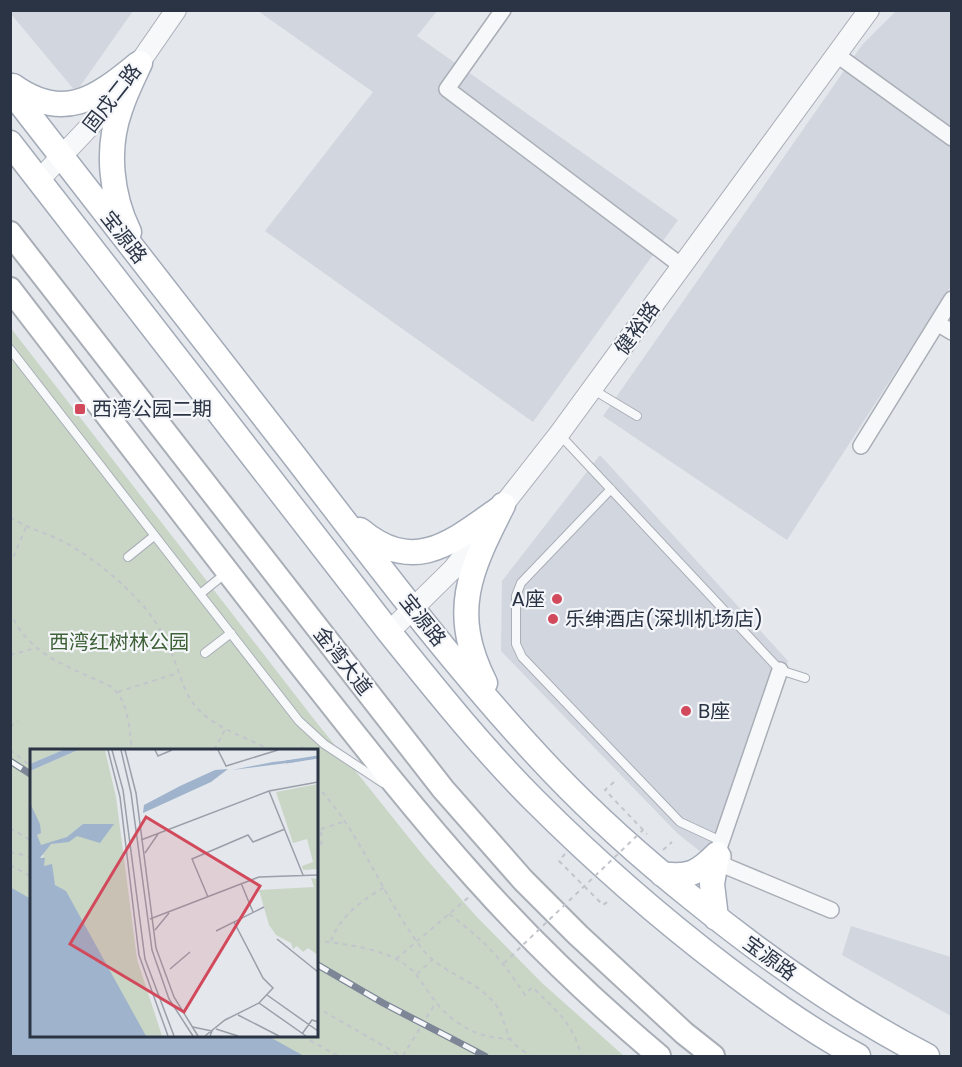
<svg xmlns="http://www.w3.org/2000/svg" width="962" height="1067" viewBox="0 0 962 1067" font-family="Poppins,'Noto Sans SC',sans-serif">
<rect width="100%" height="100%" fill="#e4e7ec"/>
<path fill="#d2d6de" d="M 10,11 L 133,11 L 76,92 L 11,14 Z
M 258,11 L 437,11 L 417,36 L 678,220 L 533,422 L 265,231 L 373,92 Z
M 896,11 L 951,11 L 951,286 L 787,540 L 603,416 L 862,45 Z
M 600,455 L 788,661 L 722,869 L 677,833 L 501,651 L 502,581 Z
M 851,926 L 951,957 L 951,1016 L 842,955 Z"/>
<path fill="#c9d6c5" d="M 10,327 L 313,718 L 422,854 L 475,915 L 542,983 L 624,1056 L 262,1056 L 234,1036 L 316,1036 L 316,750 L 32,750 L 31,924 L 11,914 Z"/>
<path fill="#9fb4cc" d="M 10,887 L 31,899 L 32,1036 L 268,1036 L 304,1056 L 11,1056 Z"/>
<g fill="none" stroke-linecap="round" stroke-linejoin="round">
<defs>
<path id="service" d="M 10,349 L 200,594 L 226,573
M 592,389 L 637,416
M 560,435 L 780,670 L 805,678
M 611,489 L 521,583 L 516,596 L 516,644 L 522,657 L 680,822 L 721,841
M 128,557 L 154,536
M 200,594 L 299,721 L 324,744 L 383,783
M 205,653 L 231,633"/>
<path id="minor" d="M 503,10 L 447,89 L 683,267
M 837,55 L 952,138
M 937,323 L 952,332
M 861,446 L 952,299
M 717,854 L 780,670
M 723,855 L 723,865 L 831,910"/>
<path id="tertiary" d="M 39,180 L 111,104 L 176,10
M 389,632 L 453,569 L 559,434 L 869,10"/>
<path id="secondary" d="M 10,233 L 443,789 L 523,880 L 578,935 L 684,1033 L 713,1056
M 10,289 C 107,415 203,541 301,666 C 357,737 413,809 474,877 C 531,941 594,1001 659,1056"/>
<path id="primary" d="M 13,86 C 63,122 96,99 138,64
M 10,90 C 106,213 201,336 296,458 C 378,565 460,674 552,771 C 596,817 643,859 692,898 C 766,958 842,1012 927,1056
M 10,143 L 389,632 C 435,689 482,748 534,800 C 594,860 659,917 726,968 C 768,1000 811,1031 858,1056
M 129,232 C 111,195 106,149 120,110 C 125,94 133,78 140,63
M 360,530 C 414,575 451,543 499,509
M 485,683 C 449,612 470,570 503,505
M 662,874 C 689,878 698,873 717,854
M 716,918 L 712,884 L 717,854"/>
</defs>
<use href="#service" stroke="#a9aeb7" stroke-width="10"/>
<use href="#minor" stroke="#a9aeb7" stroke-width="18"/>
<use href="#tertiary" stroke="#a9aeb7" stroke-width="22"/>
<use href="#secondary" stroke="#a9aeb7" stroke-width="26"/>
<use href="#primary" stroke="#a3abb8" stroke-width="27"/>
<path stroke="#c2c5cb" stroke-width="2" stroke-dasharray="4.5 4.5" stroke-linecap="butt" d="M 10,517 C 25,527 40,531 56,538 C 88,553 123,582 146,609 C 157,623 167,640 173,657 C 181,676 184,695 199,710 C 219,730 246,737 270,750
M 10,565 L 26,527
M 10,611 C 27,656 73,668 112,687 C 129,702 129,729 132,750
M 10,655 L 36,648
M 118,692 L 178,673
M 10,727 L 18,721
M 10,750 L 32,767
M 214,750 L 225,730
M 300,750 L 305,743
M 614,782 L 605,790 L 647,834
M 316,785 C 363,835 382,897 423,950 C 443,974 477,980 496,1005 C 503,1015 504,1027 510,1038 C 513,1045 524,1051 530,1056
M 316,824 C 325,834 322,846 316,857
M 10,828 L 32,841
M 321,829 L 346,821
M 663,850 L 672,842
M 10,852 L 32,857
M 565,854 L 559,861 L 603,905 L 610,900
M 10,865 L 32,877
M 449,914 C 484,940 501,958 525,995 L 532,987 C 556,1010 574,1024 581,1056
M 316,941 C 343,943 384,949 406,965 C 416,972 422,983 429,993 C 449,1022 474,1038 510,1039
M 331,941 C 341,915 361,901 385,887
M 396,959 L 469,897
M 417,974 L 432,960
M 316,1007 L 401,1056
M 302,1036 L 338,1056
M 403,1056 L 436,1002"/>
<use href="#service" stroke="#f7f8fa" stroke-width="8"/>
<use href="#minor" stroke="#f7f8fa" stroke-width="15"/>
<use href="#tertiary" stroke="#f7f8fa" stroke-width="20"/>
<use href="#secondary" stroke="#fff" stroke-width="22"/>
<use href="#primary" stroke="#fff" stroke-width="24"/>
<defs>
<path id="rail" d="M 10,761 L 32,775
M 316,964 L 383,1003 L 485,1056"/>
</defs>
<use href="#rail" stroke="#7d8696" stroke-width="7"/>
<use href="#rail" stroke="#f4f6f9" stroke-width="4.5" stroke-dasharray="14" stroke-linecap="butt"/>
<path stroke="#c2c5cb" stroke-width="2" stroke-dasharray="4.5 4.5" stroke-linecap="butt" d="M 504,963 L 643,830"/>
</g>
<g fill="#d1495b" stroke="#f4f6f9" stroke-width="2">
<rect x="74" y="403" width="12" height="12" rx="3"/>
<circle cx="557" cy="599" r="6"/>
<circle cx="553" cy="619" r="6"/>
<circle cx="686" cy="711" r="6"/>
</g>
<g text-anchor="middle" stroke-width="4.5" stroke-linejoin="round" paint-order="stroke">
<g font-size="20" fill="#2b3445" stroke="#f4f6f9">
<text transform="translate(112 98) rotate(-52)" y="7">固戍二路</text>
<text transform="translate(124 237) rotate(52)" y="7">宝源路</text>
<text transform="translate(637 328) rotate(-54)" y="7">健裕路</text>
<text transform="translate(423 620) rotate(51)" y="7">宝源路</text>
<text transform="translate(343 661) rotate(52)" y="7">金湾大道</text>
<text transform="translate(770 958) rotate(36)" y="7">宝源路</text>
</g>
<g font-size="20" fill="#2b3445" stroke="#f4f6f9" text-anchor="start">
<text x="92" y="416">西湾公园二期</text>
<text x="545" y="606" text-anchor="end">A座</text>
<text x="565" y="626">乐绅酒店(深圳机场店)</text>
<text x="698" y="718">B座</text>
</g>
<g font-size="20" fill="#3f6138" stroke="#f4f6f9">
<text x="119" y="649">西湾红树林公园</text>
</g>
</g>
<g transform="translate(30 749)">
<rect width="288" height="288" fill="#e4e7ec"/>
<path d="M 0,1 L 33,1 L 0,15 ZM 48,1 L 75,1 L 86,48 L 107,210 L 132,287 L 103,287 L 23,132 L 22,120 L 14,117 L 10,109 L 14,107 L 0,87 L 0,22 ZM 288,35 L 288,120 L 273,121 L 272,117 L 283,113 L 277,90 L 263,94 L 246,43 ZM 281,129 L 288,130 L 288,206 L 278,199 L 273,203 L 267,197 L 263,200 L 261,194 L 246,186 L 239,176 L 229,141 L 284,138 Z" fill="#c9d6c5"/>
<path d="M 33,1 L 48,1 L 0,22 L 0,15 ZM 288,8 L 265,13 L 202,21 L 243,13 ZM 198,20 L 181,33 L 113,64 L 114,56 L 150,37 L 185,21 ZM 0,54 L 10,75 L 11,84 L 7,86 L 11,96 L 37,88 L 53,75 L 84,75 L 70,94 L 47,87 L 39,93 L 21,95 L 10,109 L 15,109 L 14,117 L 22,115 L 25,136 L 36,142 L 116,287 L 0,287 Z" fill="#9fb4cc"/>
<path fill="none" stroke="#9fb4cc" stroke-width="3" d="M 256,13 L 288,8"/>
<path fill="none" stroke="#9a9fa9" stroke-width="1.5" d="M 78,1 L 90,48 L 109,206 L 138,287M 82,1 L 93,41 L 115,210 L 144,287M 91,1 L 101,44 L 122,201 L 139,250 L 163,287M 95,1 L 106,44 L 126,199 L 144,248 L 168,287M 125,1 L 128,7 L 142,1M 188,1 L 196,17 L 248,1M 239,42 L 273,126M 111,91 L 239,42 L 288,33M 115,104 L 128,85M 211,134 L 223,163M 178,148 L 162,110 L 218,86 L 223,93 L 255,80M 120,170 L 229,128 L 288,126M 125,181 L 139,164M 186,182 L 234,158M 247,190 L 288,223M 140,220 L 160,203M 237,246 L 288,282M 229,254 L 276,287M 208,266 L 249,287M 163,278 L 182,282 L 180,287M 186,280 L 208,287M 272,285 L 282,271 L 288,273M 175,287 L 195,271 L 229,254 L 243,239 L 233,229 L 204,173"/>
<path fill="#d1495b" fill-opacity="0.15" stroke="#d1495b" stroke-width="3" d="M 116,68 L 230,137 L 154,263 L 40,195 Z"/>
<rect width="288" height="288" fill="none" stroke="#2b3445" stroke-width="3"/>
</g>
<rect width="962" height="1067" fill="none" stroke="#2b3445" stroke-width="24"/>
</svg>
